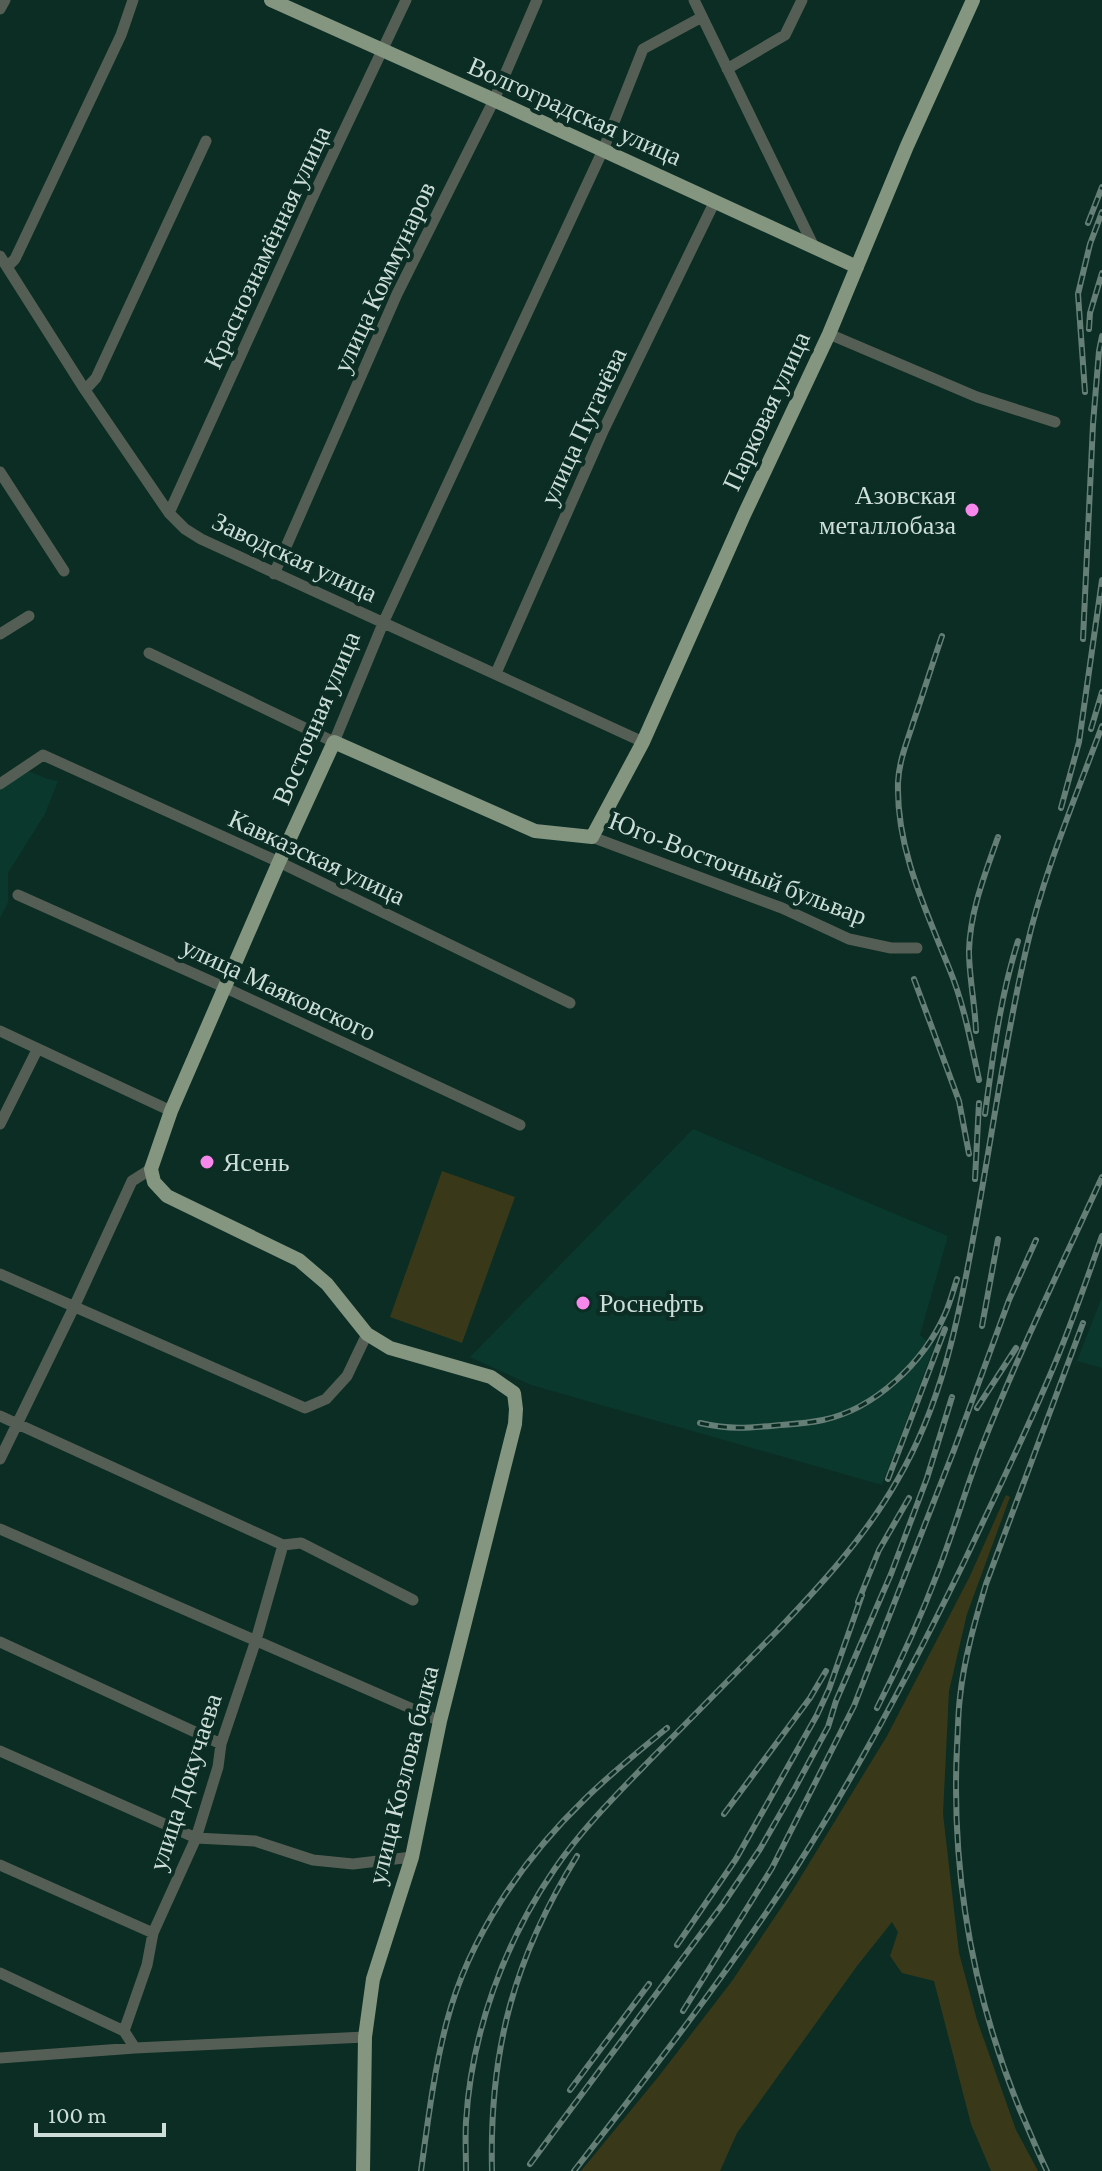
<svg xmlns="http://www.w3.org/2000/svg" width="1102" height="2171" viewBox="0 0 1102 2171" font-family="'Crimson Pro',serif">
<rect width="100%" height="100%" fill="#0b2d24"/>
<path fill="#0a382c" d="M 25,770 L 51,780 L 58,781 L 45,814 L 8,873 L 8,902 L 0,918 L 0,787 Z
M 693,1129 L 948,1236 L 920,1335 L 934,1347 L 882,1485 L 531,1385 L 470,1357 Z
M 1102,1297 L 1102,1368 L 1077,1361 Z"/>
<path fill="#39391a" d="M 442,1171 L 515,1197 L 462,1343 L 390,1317 Z
M 1006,1495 L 1010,1497 L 967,1614 L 949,1691 L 943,1814 L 959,1953 L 977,2020 L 1016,2130 L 1038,2171 L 991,2171 L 971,2124 L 934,1981 L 902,1973 L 890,1956 L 898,1932 L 892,1922 L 857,1966 L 737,2133 L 720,2171 L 581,2171 L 659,2076 L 732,1981 L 791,1893 L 887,1736 L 970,1576 Z"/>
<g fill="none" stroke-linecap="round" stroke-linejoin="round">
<path stroke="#555e54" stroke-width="11" d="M 694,0 L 814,247
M 0,9 L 5,0
M 727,69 L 785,35 L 802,0
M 0,256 L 85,390 L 169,513 L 185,529 L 201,539 L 643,742
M 7,267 L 15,259 L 121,35 L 133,0
M 829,334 L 977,397 L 1055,422
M 85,390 L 96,378 L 206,141
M 0,472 L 64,571
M 169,513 L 316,190 L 406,0
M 274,574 L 397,294 L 494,100 L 537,0
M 0,634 L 29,616
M 149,653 L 334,742 L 384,621 L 603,150 L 643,49 L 702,17
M 496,673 L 604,429 L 715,201
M 0,784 L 43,755 L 279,862 L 570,1003
M 592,837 L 782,908 L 849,939 L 891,948 L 917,948
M 18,895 L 226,988 L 520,1125
M 0,1031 L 171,1111
M 0,1124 L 37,1050
M 0,1274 L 305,1408 L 326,1399 L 347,1376 L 367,1334
M 0,1416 L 283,1545 L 301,1543 L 413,1600
M 0,1459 L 74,1307 L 132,1181 L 151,1169
M 0,1529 L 440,1721
M 0,1642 L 221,1744
M 0,1751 L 196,1838 L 255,1841 L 313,1860 L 353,1864 L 412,1857
M 0,1865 L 153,1933
M 0,1973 L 124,2031 L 135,2048
M 124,2031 L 147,1965 L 153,1933 L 196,1838 L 218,1767 L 221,1744 L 256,1640 L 283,1545
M 0,2058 L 135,2048 L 365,2037"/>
<path stroke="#849580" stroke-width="14" d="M 271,0 L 494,100 L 857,267
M 363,2171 L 365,2037 L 373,1979 L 412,1857 L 440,1721 L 515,1424 L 516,1409 L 514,1393 L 491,1377 L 390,1348 L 367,1334 L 327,1284 L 299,1260 L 167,1196 L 154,1182 L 151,1169 L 171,1111 L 279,862 L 334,742 L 535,831 L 592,837 L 643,742 L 744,515 L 829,334 L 907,146 L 973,0"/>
<defs>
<path id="rail" d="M 1088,223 L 1102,187
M 1089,329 L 1090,313 L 1102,273
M 1085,392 L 1078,294 L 1090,244 L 1102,212
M 942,636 C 932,665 923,694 913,723 C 907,742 899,761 898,782 C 896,848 925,908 949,968 C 964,1004 971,1043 979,1080
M 1083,639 L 1093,424 L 1099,351 L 1102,336
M 1091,729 L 1102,692
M 1061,808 L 1079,742 L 1102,580
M 914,979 L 959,1101 L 969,1154
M 976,1031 C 975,1004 969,977 969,951 C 970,911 985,874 998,837
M 985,1114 C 993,1055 1000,998 1018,941
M 975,1179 L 979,1103
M 982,1326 L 998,1239
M 977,1408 L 1016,1348
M 700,1423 C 732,1430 748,1428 780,1425 C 794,1424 809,1423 823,1420 C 875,1409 924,1362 945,1314 C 950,1303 953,1291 957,1279
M 888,1479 L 945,1329
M 858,1602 L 879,1550 L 909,1498
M 877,1708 C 900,1663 921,1617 939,1569 C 954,1530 966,1488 981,1449 C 1017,1356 1061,1267 1102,1177
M 724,1814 L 810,1698 L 826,1671
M 677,1945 L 736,1859 L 817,1715 L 829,1689 L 862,1595
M 683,2011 L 772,1868 L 854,1706 L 954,1450 L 1009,1300 L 1036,1240
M 570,2090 L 649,1984
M 530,2164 L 723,1904 L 760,1849 L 795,1788 L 828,1727 L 836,1701 L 891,1574 L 927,1478 L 952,1397
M 421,2171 C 428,2120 434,2070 447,2021 C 469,1937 523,1859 584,1800 C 610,1774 639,1751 667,1728
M 466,2171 C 466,2155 465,2138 466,2122 C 471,2034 504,1943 554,1870 C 581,1830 616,1795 650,1760 C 692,1717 734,1675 776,1632 C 821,1585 866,1536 898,1479 C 941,1405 958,1322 973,1239 C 991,1144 1004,1044 1026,950 C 1043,874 1075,799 1102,726
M 492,2171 C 489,2050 514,1958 577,1856
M 574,2171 C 651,2072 728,1973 796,1868 C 859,1769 914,1665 965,1560 C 997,1492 1030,1425 1058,1356 C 1074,1317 1088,1276 1102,1236
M 1047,2171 C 1037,2151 1029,2130 1020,2110 C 972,1993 951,1872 957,1746 C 958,1730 958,1713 960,1697 C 964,1659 975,1621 986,1584 L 1083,1323"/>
</defs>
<use href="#rail" stroke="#657f77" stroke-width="6"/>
<use href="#rail" stroke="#0b2d24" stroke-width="3" stroke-dasharray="9" stroke-linecap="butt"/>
</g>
<g fill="#f788eb" stroke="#0b2d24" stroke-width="3">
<circle cx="972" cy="510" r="8"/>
<circle cx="207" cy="1162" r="8"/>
<circle cx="583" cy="1303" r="8"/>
</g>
<g text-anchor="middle" stroke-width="8" stroke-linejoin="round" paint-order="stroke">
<g font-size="26" fill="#ccded7" stroke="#0b2d24">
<text transform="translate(575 111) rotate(24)" y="9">Волгоградская улица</text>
<text transform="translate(267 247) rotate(-65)" y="9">Краснознамённая улица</text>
<text transform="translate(384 277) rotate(-65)" y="9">улица Коммунаров</text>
<text transform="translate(766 411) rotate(-65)" y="9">Парковая улица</text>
<text transform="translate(583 426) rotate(-65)" y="9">улица Пугачёва</text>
<text transform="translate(295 557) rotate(25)" y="9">Заводская улица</text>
<text transform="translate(316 718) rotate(-67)" y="9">Восточная улица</text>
<text transform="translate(317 857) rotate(25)" y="9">Кавказская улица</text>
<text transform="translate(738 868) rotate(21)" y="9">Юго-Восточный бульвар</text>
<text transform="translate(279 989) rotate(25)" y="9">улица Маяковского</text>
<text transform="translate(403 1775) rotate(-76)" y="9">улица Козлова балка</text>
<text transform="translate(185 1782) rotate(-72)" y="9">улица Докучаева</text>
</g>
<g font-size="26" fill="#ccded7" stroke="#0b2d24" text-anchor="start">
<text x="956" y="504" text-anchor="end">Азовская<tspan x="956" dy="30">металлобаза</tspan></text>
<text x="223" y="1171">Ясень</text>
<text x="599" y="1312">Роснефть</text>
</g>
</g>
<path d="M36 2123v12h128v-12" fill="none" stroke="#ccded7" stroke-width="4"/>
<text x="48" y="2123" font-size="24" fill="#ccded7" stroke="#0b2d24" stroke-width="6" paint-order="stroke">100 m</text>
</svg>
